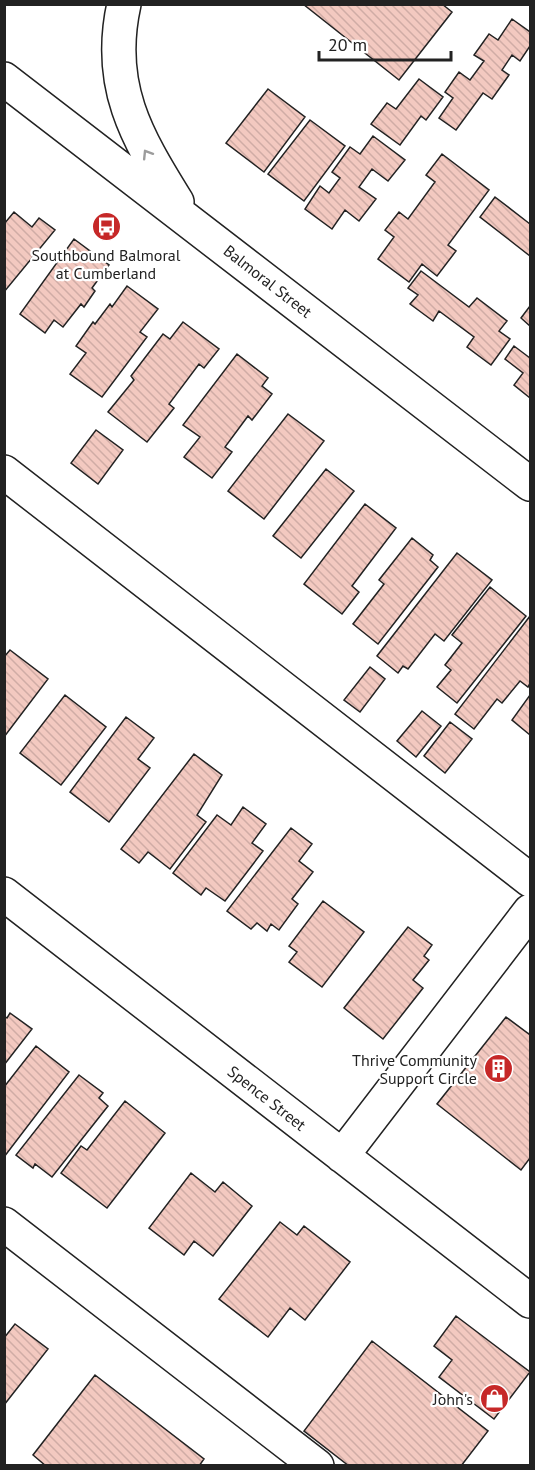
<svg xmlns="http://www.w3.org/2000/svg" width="535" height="1470" viewBox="0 0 535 1470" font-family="'PT Sans',sans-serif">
<defs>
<pattern id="building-back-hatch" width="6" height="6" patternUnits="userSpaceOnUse" patternTransform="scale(1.5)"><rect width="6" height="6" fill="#f3c9c0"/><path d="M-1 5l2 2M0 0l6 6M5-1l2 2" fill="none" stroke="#d0aca5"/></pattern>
</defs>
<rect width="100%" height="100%" fill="#fff"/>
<path fill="url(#building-back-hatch)" stroke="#222" stroke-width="1.5" d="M 303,4 L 442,4 L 452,12 L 399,80 Z
M 512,19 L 530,32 L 530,46 L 520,61 L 512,55 L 502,70 L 509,75 L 492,99 L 483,93 L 456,130 L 439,118 L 453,98 L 445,92 L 459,72 L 470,80 L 484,61 L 474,55 L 489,34 L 498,40 Z
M 419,79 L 443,97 L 426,120 L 421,116 L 400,145 L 371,124 L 387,103 L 396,109 Z
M 268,89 L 305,117 L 264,172 L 226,143 Z
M 310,120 L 345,146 L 304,201 L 268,174 Z
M 373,136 L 405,160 L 388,181 L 372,169 L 359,187 L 376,199 L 359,221 L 345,210 L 332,229 L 305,209 L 320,186 L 329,193 L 340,178 L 332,172 L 350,147 L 360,154 Z
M 442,154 L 489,190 L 448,245 L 456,251 L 437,276 L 422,264 L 409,282 L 378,259 L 394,237 L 385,230 L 399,212 L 408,219 L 435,182 L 426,175 Z
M 495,197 L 530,224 L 530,256 L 480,217 Z
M 14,212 L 32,227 L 39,218 L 55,230 L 4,292 L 4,224 Z
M 74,239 L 109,265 L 92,288 L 95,291 L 84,307 L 81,304 L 63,327 L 54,320 L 45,333 L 20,314 Z
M 421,271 L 469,307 L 477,298 L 507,321 L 499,331 L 510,339 L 491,365 L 467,347 L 474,337 L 439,311 L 433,321 L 410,304 L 418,295 L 408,288 Z
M 127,286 L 158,309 L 140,332 L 147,337 L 102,397 L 70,374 L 86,353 L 76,346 L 93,322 L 95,324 L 110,304 L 112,307 Z
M 530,306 L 530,326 L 521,318 Z
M 183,322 L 219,349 L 204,368 L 199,364 L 169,404 L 174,408 L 147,442 L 108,412 L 134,380 L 131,376 L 163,334 L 170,339 Z
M 514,346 L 530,358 L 530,398 L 514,385 L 523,373 L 505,359 Z
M 237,354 L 268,378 L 262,386 L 272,394 L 252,420 L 248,416 L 225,447 L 232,452 L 212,478 L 184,457 L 200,437 L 183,425 Z
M 288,414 L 324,441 L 264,519 L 228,491 Z
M 96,430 L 123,450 L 98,484 L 71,463 Z
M 326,469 L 354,491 L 301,558 L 273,536 Z
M 365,504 L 396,528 L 352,586 L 359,592 L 342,614 L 304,584 Z
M 412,538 L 433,555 L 430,560 L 438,567 L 378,644 L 353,624 L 384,584 L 379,580 Z
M 457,553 L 492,580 L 444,641 L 435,634 L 408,669 L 403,666 L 398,673 L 377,656 Z
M 490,587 L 526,616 L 457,703 L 437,687 L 451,670 L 445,665 L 462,643 L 452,635 Z
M 530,616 L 530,683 L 528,687 L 520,681 L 502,703 L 497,699 L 474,729 L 455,714 Z
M 10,650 L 48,679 L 4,737 L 4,657 Z
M 370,667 L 385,679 L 360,712 L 344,700 Z
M 65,695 L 106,727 L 61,785 L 20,753 Z
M 530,695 L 530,735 L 512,720 Z
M 422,711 L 441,726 L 416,757 L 397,741 Z
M 126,717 L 154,738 L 138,759 L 150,768 L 109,822 L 70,792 Z
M 450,722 L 472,739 L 445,773 L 424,756 Z
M 194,754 L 222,775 L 197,815 L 206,822 L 170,869 L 148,852 L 139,863 L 121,849 Z
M 243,807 L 266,824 L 252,843 L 263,851 L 225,901 L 206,888 L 201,895 L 173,873 L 217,815 L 231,825 Z
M 291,828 L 312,844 L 299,861 L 313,872 L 292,899 L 298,904 L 279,930 L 271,924 L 267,931 L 257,923 L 251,929 L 227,911 Z
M 323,901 L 364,932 L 322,987 L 289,962 L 297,952 L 289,946 Z
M 408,927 L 432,945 L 424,956 L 429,960 L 413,980 L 423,988 L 383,1039 L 344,1008 Z
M 10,1013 L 32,1029 L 4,1065 L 4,1016 L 7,1018 Z
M 506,1017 L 529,1034 L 530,1032 L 530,1158 L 521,1170 L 437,1104 Z
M 36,1046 L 69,1072 L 4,1157 L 4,1087 Z
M 79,1075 L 103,1093 L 99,1098 L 108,1106 L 52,1177 L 35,1164 L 33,1168 L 16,1155 Z
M 125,1101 L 165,1133 L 107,1208 L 61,1173 L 81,1146 L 87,1150 Z
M 191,1173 L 215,1192 L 223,1182 L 252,1206 L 213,1256 L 194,1241 L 184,1255 L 149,1228 Z
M 280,1222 L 297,1235 L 304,1226 L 350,1262 L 305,1320 L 290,1308 L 268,1337 L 219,1299 Z
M 456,1316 L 530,1372 L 494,1419 L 439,1377 L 452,1360 L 434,1346 Z
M 15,1324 L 48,1349 L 4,1405 L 4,1338 Z
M 372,1341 L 488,1431 L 461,1466 L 349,1466 L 304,1431 Z
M 95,1375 L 204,1459 L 199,1466 L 46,1466 L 33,1455 Z"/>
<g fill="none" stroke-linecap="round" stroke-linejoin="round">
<defs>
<path id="minor" d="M 4,472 L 530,880
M 4,894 L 530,1301
M 342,1156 L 530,911
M 4,1224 L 317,1466"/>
<path id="major" d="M 124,4 C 106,85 136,136 177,202
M 4,79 L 530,484"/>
</defs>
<use href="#minor" stroke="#222" stroke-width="36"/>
<use href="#major" stroke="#222" stroke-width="36"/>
<use href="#minor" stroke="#fff" stroke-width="33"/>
<use href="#major" stroke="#fff" stroke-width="33"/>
</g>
<defs><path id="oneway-chevron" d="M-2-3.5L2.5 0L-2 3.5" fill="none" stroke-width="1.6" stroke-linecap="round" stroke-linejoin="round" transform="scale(1.5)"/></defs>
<use stroke="#9c9c9c" href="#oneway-chevron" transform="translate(147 154) rotate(-122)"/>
<defs>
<symbol id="bus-disc" viewBox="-11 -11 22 22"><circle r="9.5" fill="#c62828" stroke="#fff"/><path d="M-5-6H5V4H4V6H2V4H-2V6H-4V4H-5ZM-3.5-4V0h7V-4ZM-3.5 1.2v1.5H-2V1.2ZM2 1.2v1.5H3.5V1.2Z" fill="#fff"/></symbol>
<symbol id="building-disc" viewBox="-11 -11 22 22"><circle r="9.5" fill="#c62828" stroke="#fff"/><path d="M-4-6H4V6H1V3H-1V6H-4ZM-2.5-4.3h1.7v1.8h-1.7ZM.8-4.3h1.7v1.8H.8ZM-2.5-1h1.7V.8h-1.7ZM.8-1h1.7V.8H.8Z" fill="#fff"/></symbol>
<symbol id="shop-disc" viewBox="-11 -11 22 22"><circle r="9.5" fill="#c62828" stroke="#fff"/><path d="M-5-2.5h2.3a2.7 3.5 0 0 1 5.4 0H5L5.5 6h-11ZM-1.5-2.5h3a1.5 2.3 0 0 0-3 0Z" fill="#fff"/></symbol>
</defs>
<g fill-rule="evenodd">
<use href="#bus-disc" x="90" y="210" width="33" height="33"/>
<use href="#building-disc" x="482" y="1052" width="33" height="33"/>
<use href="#shop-disc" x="478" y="1382" width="33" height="33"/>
</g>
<g text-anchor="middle" stroke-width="4.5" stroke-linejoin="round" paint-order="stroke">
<g font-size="16" fill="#222" stroke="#fff" text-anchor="end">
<text x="106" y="261" text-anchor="middle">Southbound Balmoral<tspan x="106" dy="18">at Cumberland</tspan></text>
<text x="477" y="1066">Thrive Community<tspan x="477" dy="18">Support Circle</tspan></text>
<text x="473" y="1405">John's</text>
</g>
<g font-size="16" fill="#222" stroke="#fff">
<text transform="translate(268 281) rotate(38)" y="6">Balmoral Street</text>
<text transform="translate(267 1098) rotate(38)" y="6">Spence Street</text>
</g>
</g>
<rect width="535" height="1470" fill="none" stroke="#222222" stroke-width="12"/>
<path d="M319 51v9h132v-9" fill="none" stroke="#222222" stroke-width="3"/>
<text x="328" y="51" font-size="18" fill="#222222" stroke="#ffffff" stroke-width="4.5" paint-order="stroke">20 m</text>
</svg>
